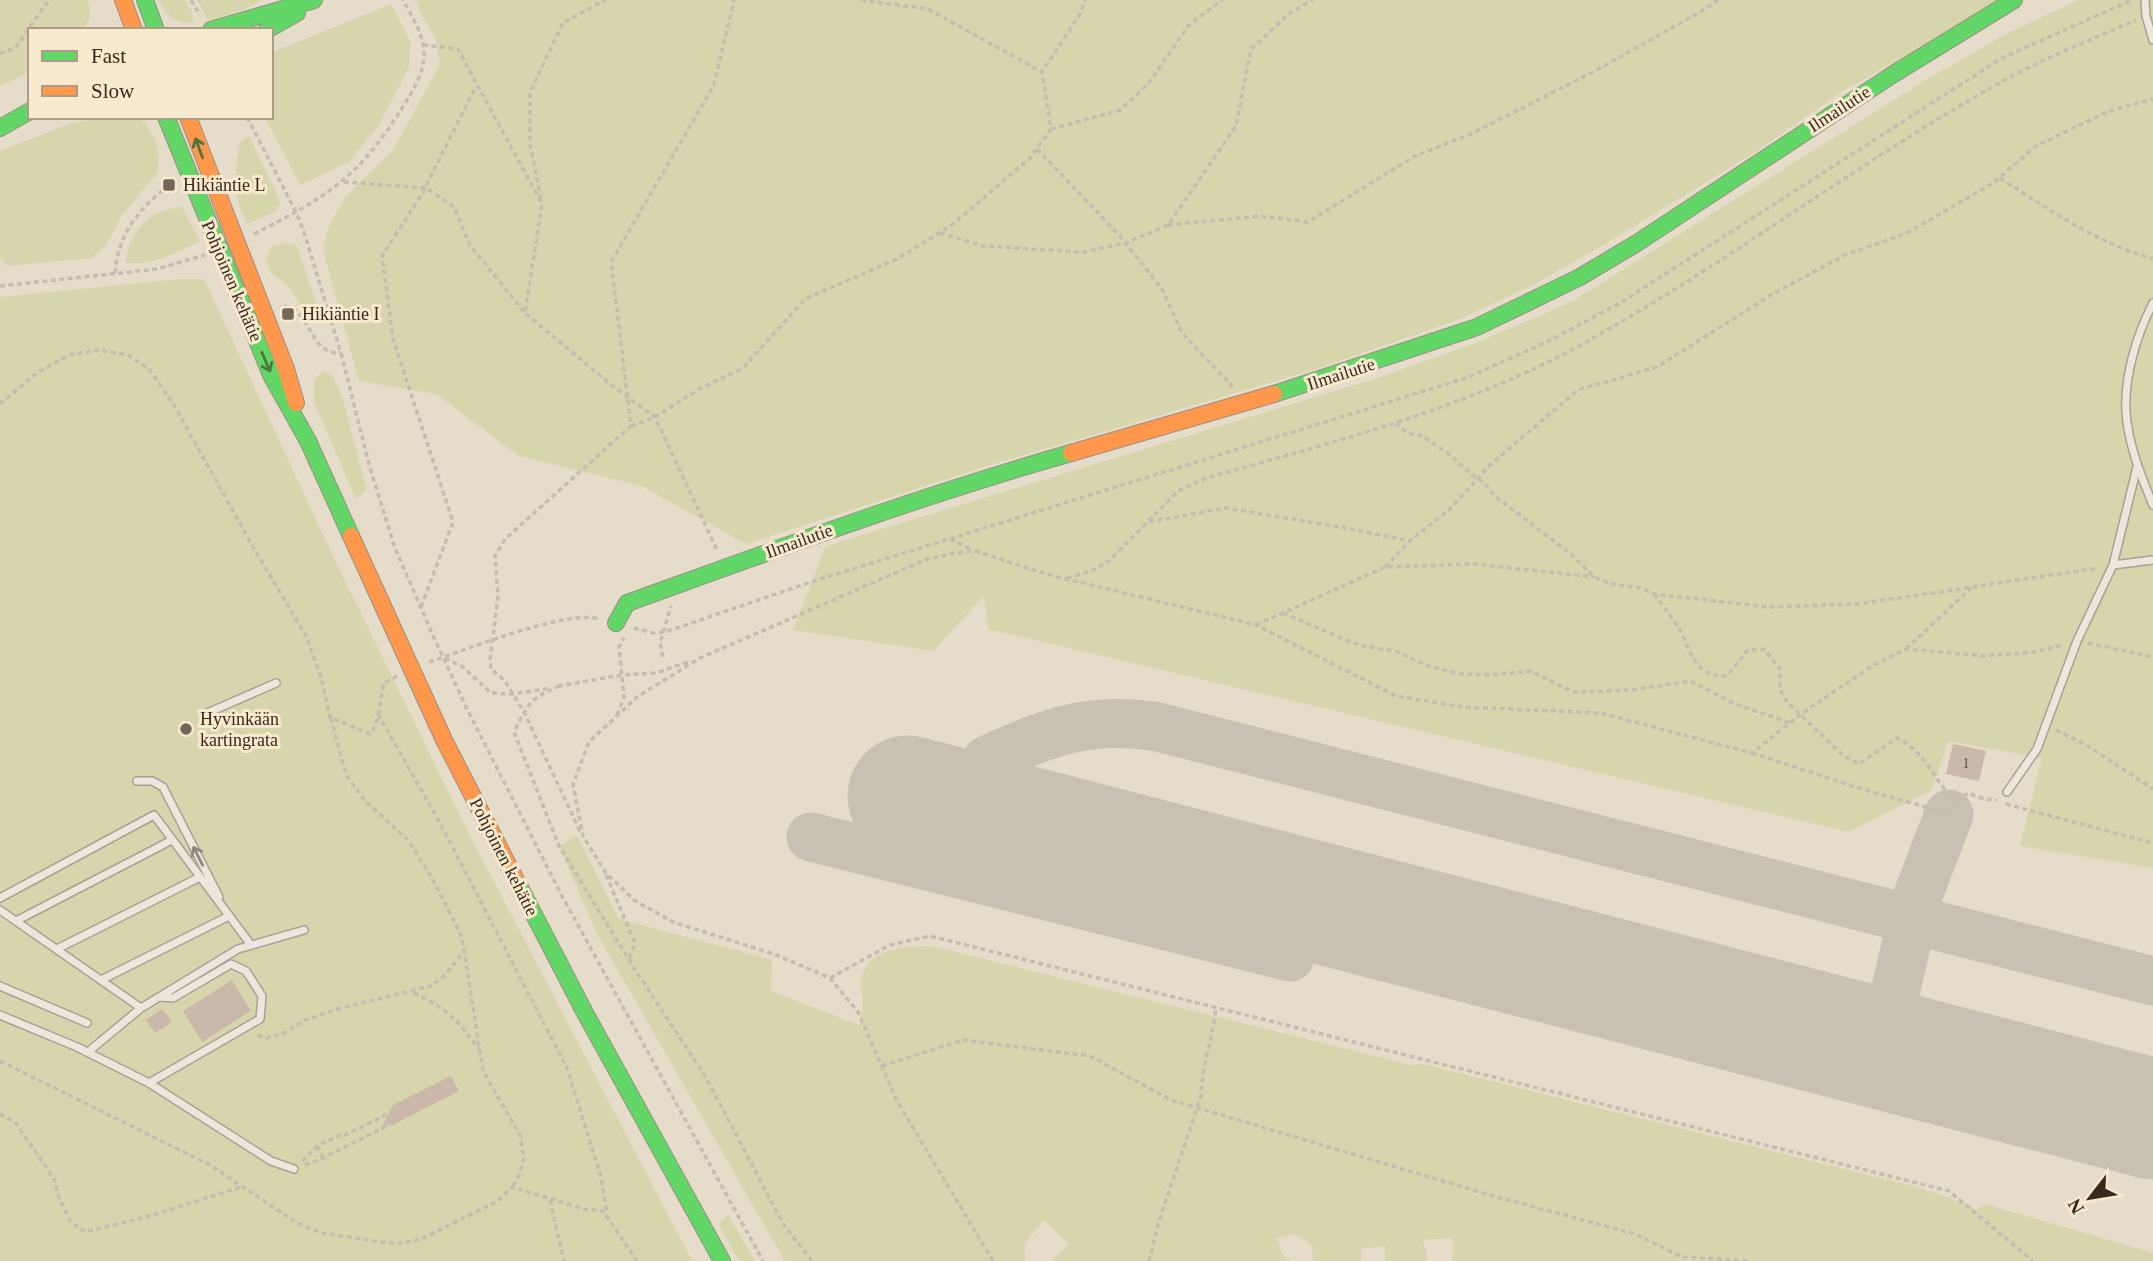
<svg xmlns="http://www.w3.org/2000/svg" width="2153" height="1261" viewBox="0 0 2153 1261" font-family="'Times New Roman',serif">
<rect width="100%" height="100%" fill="#e5dcca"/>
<path fill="#d7d5ab" d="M 0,0 L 88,0 L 90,19 L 82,30 L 30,30 L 30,71 L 0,87 Z
M 158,0 L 185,0 L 191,9 L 194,22 C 178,26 164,14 158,0 Z
M 197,0 L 263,0 L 243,10 L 209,21 Z
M 416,0 L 2003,0 L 1843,91 L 1757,151 L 1600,247 L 1533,285 L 1460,319 L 1317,369 L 987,466 L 746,544 L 642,486 L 519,456 L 436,394 L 359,381 L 323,250 L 329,226 L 346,196 L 394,149 L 440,64 L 436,39 L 420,13 Z
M 2079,0 L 2153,0 L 2153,868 L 2020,846 L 2042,758 L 1948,741 L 1932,790 L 1849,832 L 988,629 L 984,596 L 933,651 L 793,630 L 826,546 L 1381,377 L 1478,342 L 1573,301 L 1929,78 L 2010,32 Z
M 391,4 L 410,41 L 409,67 L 379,125 L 349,162 L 300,185 L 265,117 L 271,117 L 271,53 Z
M 108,117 L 136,117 L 145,123 L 155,139 L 159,156 L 158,172 L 122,215 L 107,244 L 92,258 L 7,266 L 0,257 L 0,151 L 72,123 Z
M 249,136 L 278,196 L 280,204 L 275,212 L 247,224 C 233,197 234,171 240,142 Z
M 181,206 L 200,241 C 175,253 156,265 126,263 C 126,246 138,224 154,215 C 161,211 172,209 181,206 Z
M 285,243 L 297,246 L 319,311 L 309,316 L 286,284 L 271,273 L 266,259 L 272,246 Z
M 180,279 L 204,279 L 330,550 L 468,832 L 692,1261 L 0,1261 L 0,297 Z
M 323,371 L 332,374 L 342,396 L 367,491 L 356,499 L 314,402 L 314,380 Z
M 577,835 L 619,919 L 772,960 L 771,991 L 859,1025 C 861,1017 863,1007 863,998 C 862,992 860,987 861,982 C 865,947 904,947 931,946 L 1411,1065 L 1423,1064 L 1917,1187 L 1970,1205 L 1975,1211 L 1985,1204 L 2153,1253 L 2153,1261 L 1452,1261 L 1454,1244 L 1451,1238 L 1423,1240 L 1428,1261 L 1385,1261 L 1385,1246 L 1361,1249 L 1361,1261 L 1313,1261 L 1312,1245 L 1295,1234 L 1277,1238 L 1282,1254 L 1290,1261 L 1052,1261 L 1069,1244 L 1044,1220 L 1025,1243 L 1025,1261 L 785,1261 L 597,934 L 559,846 Z
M 728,1215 L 755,1261 L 739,1261 L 720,1228 L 719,1222 Z"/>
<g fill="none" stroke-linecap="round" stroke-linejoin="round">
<path stroke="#c8c1b3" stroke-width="49" d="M 971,813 L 987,760 C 1047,732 1091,716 1158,727 L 2153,981
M 811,837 L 1290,957
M 1882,1049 L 1917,898 L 1949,814"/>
<path stroke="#c8c1b3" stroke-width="121" d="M 908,796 L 2153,1119"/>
</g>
<path fill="#cab9aa" d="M 1953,744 L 1986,751 L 1979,781 L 1946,774 Z
M 232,980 L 251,1011 L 202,1042 L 183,1011 Z
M 162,1009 L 172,1022 L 155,1033 L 146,1020 Z
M 451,1076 L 459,1091 L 394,1124 L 393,1122 L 381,1129 L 393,1105 Z"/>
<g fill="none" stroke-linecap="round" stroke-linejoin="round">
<defs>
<path id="lane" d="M 2145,0 L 2146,16 L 2153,40
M 2153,303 C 2137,334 2124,376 2126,412 C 2128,444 2141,476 2153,505
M 2113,565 L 2153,560
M 205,714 L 276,683
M 137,781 L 152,781 L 163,787 L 219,897
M 2007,792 L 2037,749 L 2077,641 L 2113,565 L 2137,467
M 0,898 L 154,815 L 251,945
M 0,910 L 141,1008 L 238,949 L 304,930
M 16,921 L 172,840
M 57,949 L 200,877
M 101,980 L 229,916 L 228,914
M 0,986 L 87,1023
M 0,1015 L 77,1047 L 149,1083 L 271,1161 L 294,1169
M 88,1052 L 141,1008
M 149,1083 L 260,1019 L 262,996 L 246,971 L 231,964 L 173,998 L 160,997"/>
<path id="fast" d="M 145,0 L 156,30
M 211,30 L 314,0
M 267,30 L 297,13
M 166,117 L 271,375 L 308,441 L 351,536
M 0,128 L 30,111
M 1274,394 L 1477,327 L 1580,277 L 1637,243 L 1892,75 L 2014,0
M 616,623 L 627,603 C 774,550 920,496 1071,453
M 517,882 L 585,1013 L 722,1261"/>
<path id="slow" d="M 123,0 L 134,30
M 188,117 L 286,369 L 296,403
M 1071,453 L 1274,394
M 351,536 L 444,740 L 517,882"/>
</defs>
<use href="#lane" stroke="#aaa194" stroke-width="10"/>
<use href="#fast" stroke="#999083" stroke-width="18"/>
<use href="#slow" stroke="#999083" stroke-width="18"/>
<path stroke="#c5bdb2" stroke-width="3.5" stroke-dasharray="5 3.5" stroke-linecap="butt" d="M 191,0 L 200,15
M 861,0 L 928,9 L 1042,72
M 423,45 L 458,49 L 542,204 L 525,313 L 614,387 L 655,417 L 717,550
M 0,54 L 15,48 L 49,0
M 247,117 L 296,212 L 304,232 L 341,353 L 370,468 L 395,548 L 431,631 L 466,707 L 562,896 L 763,1261
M 1051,129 L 1120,110 L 1148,84 L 1189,25 L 1222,0
M 1037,149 L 1119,235 L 1162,289 L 1182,333 L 1233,387
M 2000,178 C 2050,210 2095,242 2153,259
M 344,182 L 426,188 L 454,207 L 470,245 L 525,313
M 541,199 L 530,144 L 530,92 L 563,23 L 605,0
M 1168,225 L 1261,216 L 1308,222 L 1415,156 L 1469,135 L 1593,72 L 1702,11 L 1718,0
M 940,233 L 983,246 L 1083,252 L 1126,243 L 1168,225 L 1236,126 L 1251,49 L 1290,13 L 1313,0
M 254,234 C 324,198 355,181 399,113 C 410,95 424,76 424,54 C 424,34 412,17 403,0
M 115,273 C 118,233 139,209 169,185
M 0,286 L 157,269 L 205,255
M 284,306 C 312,309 308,355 341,353
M 0,404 L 37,373 L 69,355 L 98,350 L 128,355 L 149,369 L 174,405 L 253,547 L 306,636 L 321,677 L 330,717 L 370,734 C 380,721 380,699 384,683 L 397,676
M 1396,423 L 1408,434 L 1420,435 L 1448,453 L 1472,475 L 1483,482 L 1496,497 L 1571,554 L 1594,577 L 1611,584 L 1642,588 L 1654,594 L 1769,607 L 1859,604 L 2098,568
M 631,426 L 655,417 L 701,388 L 743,368 L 805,299 L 897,259 L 952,225 L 1029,159 L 1051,129 L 1042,72 L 1080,14 L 1085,0
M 1149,522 L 1225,508 L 1341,527 L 1410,541
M 950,539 L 973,550
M 1385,567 L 1410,541 L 1449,510 L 1491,464 L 1578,390 L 1657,367 L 1771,295 L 1843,256 L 1909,232 L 1993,183 L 2036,146 L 2109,111 L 2153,99
M 1067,578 L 1091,571 L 1109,561 L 1178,491 L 1207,478 C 1332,442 1461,410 1575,348 C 1718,270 1847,170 1987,90 C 2034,62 2086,42 2136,20
M 1654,594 C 1663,606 1672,617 1680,630 C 1692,653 1695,677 1727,676 L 1748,650 L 1764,649 L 1780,669 L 1780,690 L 1788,703 L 1844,756 L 1859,764 L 1897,738 C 1923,749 1935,782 1956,802
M 421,607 L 453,522 L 393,339 L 382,256 L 422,194 L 476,86
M 1283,613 L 1346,640 L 1363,646 L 1395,651 L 1426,665 L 1459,674 L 1492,675 L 1531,671 L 1573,692 L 1633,690 L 1690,681 L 1733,703 L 1790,723
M 1256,625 L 1385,567 L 1474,564 L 1594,577
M 634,628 L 654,633 L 665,632 L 811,582 L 1466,378 L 1549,341 L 1620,303 L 2002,58 L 2132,0
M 2088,643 L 2153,657
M 1906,649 L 1971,588
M 663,657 L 660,643 L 671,606
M 445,658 L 463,667 L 491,693 L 513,694 L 551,688
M 429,662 C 466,650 566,609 600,619
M 558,686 L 622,675 L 656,673 L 691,661
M 560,686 C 530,698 528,704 514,732 L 559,846 L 634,968 L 705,1076 L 784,1225 L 812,1261
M 378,714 L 441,825 L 567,1068 L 601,1177 L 607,1214
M 617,715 L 624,697 L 619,647 L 624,638
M 331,718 L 346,775 L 365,801 L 407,839 L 431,876 L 462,937 L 483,1071 L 520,1135 L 524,1160 L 517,1181 L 512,1187
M 2056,730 L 2088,746 L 2153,789
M 1752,753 L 1849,785 L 1949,814 L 1956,802 L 1968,793 L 1984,799 L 1997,800
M 2006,804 L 2153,843
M 580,831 L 524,712 L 505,681 L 491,669 L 490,660 L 498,596 L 495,556 L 505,539 L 631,426 L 611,262 L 714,85 L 734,0
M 606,875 L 635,943 L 629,959
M 830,978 L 890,945 L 930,936 L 1949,1191 L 2033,1261
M 414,993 C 449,1010 458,1020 481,1052
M 258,1035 L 266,1038 L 284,1033 L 305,1020 L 337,1009 L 431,986 L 444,976 L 465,950
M 0,1061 L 210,1165 L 297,1223 L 321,1233 L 388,1243 L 402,1243 L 421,1239 L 498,1201 L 512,1187 L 584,1209 L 603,1211 L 637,1261
M 882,1066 L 963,1040 L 1090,1056 L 1171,1100 L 1490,1195 L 1635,1234 L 1682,1257 L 1751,1261
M 0,1114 L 15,1122 L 54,1179 L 59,1198 L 70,1221 L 85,1232 L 146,1217 L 244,1186
M 317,1146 L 323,1158
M 302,1161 L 317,1146 L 340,1135 L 343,1136 L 390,1113
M 305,1165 L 323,1158 L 395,1122
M 550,1200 L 564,1261
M 993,1261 L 897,1101 L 858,1012 L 830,978 L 774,954 L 673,922 L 634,900 L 606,873 L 583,836 L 573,784 L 589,742 L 637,697 L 700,658 L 925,560 L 956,553 L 975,551 L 1046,574 L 1256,625 L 1396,696 L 1463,707 L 1600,713 L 1752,753 L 1801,714 L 1872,666 L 1906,649 L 1984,656 L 2035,652 L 2063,645
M 1149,1261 L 1158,1224 L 1201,1096 C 1202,1066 1213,1037 1216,1007"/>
<use href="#lane" stroke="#ece6dc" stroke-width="7"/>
<use href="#fast" stroke="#63d668" stroke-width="16"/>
<use href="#slow" stroke="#ff974d" stroke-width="16"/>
</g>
<defs><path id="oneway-shaft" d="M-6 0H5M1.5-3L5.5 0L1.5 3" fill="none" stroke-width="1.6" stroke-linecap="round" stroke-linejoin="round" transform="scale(1.75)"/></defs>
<g stroke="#4c763e">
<use href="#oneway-shaft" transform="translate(199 148) rotate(-110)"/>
<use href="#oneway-shaft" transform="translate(266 362) rotate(67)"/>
</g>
<use stroke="#92877c" href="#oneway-shaft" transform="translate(198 856) rotate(-117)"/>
<g fill="#756758" stroke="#f8eace" stroke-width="2.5">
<rect x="162" y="178" width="14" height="14" rx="3.5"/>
<rect x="281" y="307" width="14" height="14" rx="3.5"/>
<circle cx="186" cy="729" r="7"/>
</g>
<g text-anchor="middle" stroke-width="6" stroke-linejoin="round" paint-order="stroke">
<g font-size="14" fill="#5d4c3f">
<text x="1966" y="768">1</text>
</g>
<g font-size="18" fill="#39281b" stroke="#f8eace">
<text transform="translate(1839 109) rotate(-33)" y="6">Ilmailutie</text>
<text transform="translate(232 281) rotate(67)" y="6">Pohjoinen kehätie</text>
<text transform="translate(1341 374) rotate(-18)" y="6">Ilmailutie</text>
<text transform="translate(799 541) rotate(-20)" y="6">Ilmailutie</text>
<text transform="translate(504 857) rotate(63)" y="6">Pohjoinen kehätie</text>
</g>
<g font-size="18" fill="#39281b" stroke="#f8eace" text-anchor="start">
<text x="183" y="191">Hikiäntie L</text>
<text x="302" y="320">Hikiäntie I</text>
<text x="200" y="725">Hyvinkään<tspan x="200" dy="21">kartingrata</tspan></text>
</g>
</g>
<rect x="28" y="28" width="245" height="91" fill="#f8eace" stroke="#ac9c86" stroke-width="2"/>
<rect x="42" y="51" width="35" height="10" fill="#63d668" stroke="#ac9c86" stroke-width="2"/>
<text x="91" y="63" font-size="21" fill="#39281b">Fast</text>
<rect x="42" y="86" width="35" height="10" fill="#ff974d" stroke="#ac9c86" stroke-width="2"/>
<text x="91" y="98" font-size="21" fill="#39281b">Slow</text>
<g transform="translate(2090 1198) rotate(239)" stroke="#f8eace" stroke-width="5" paint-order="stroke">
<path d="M0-5L12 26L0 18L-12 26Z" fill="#39281b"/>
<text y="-10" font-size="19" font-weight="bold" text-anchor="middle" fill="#39281b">N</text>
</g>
</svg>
